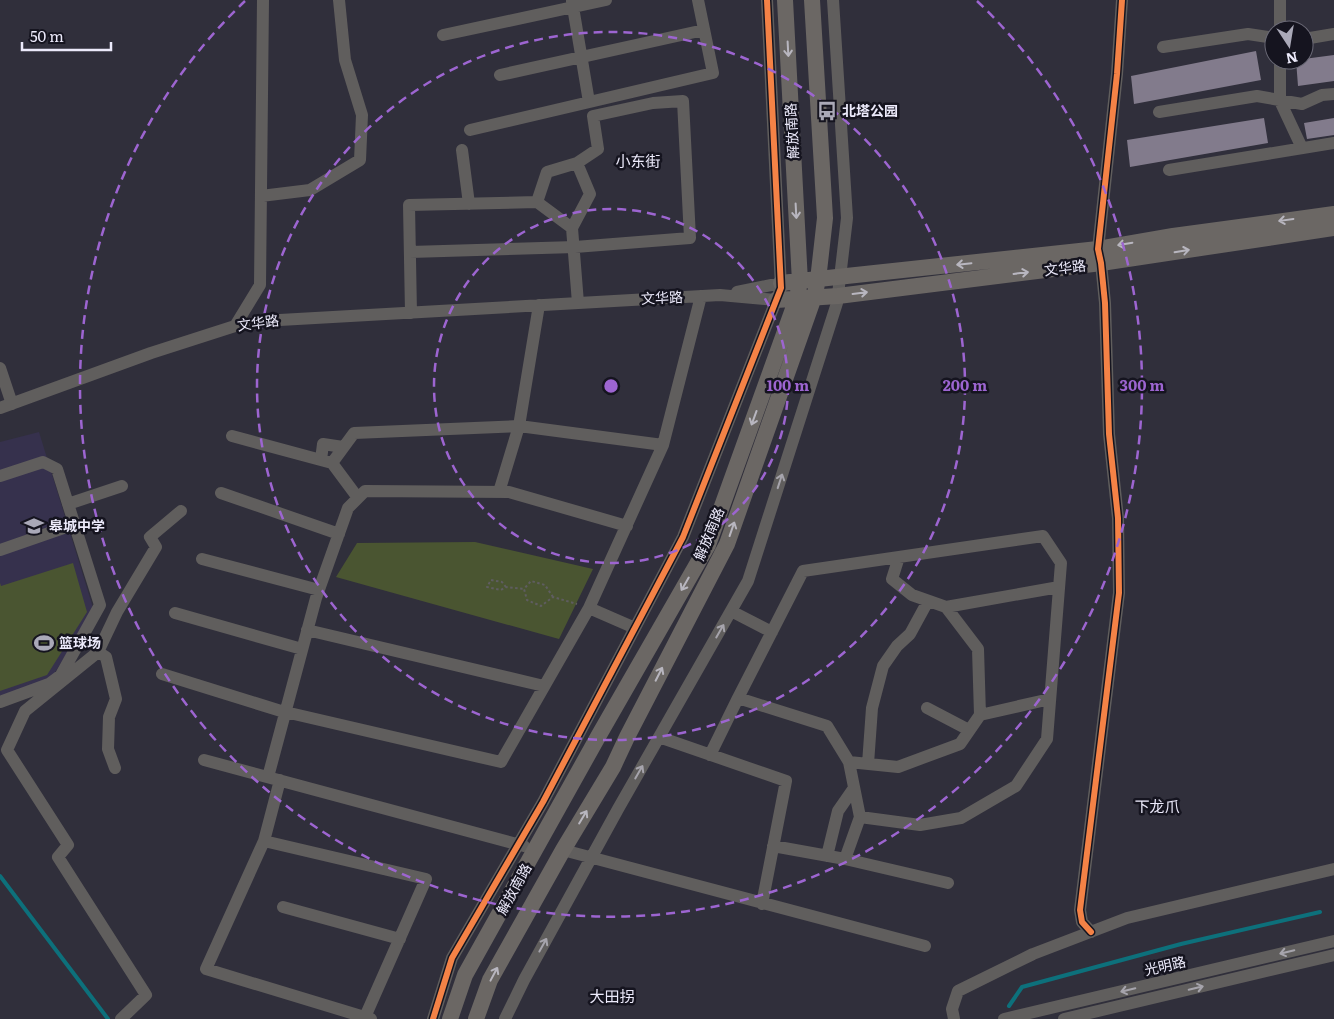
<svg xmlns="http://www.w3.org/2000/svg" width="1334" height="1019" viewBox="0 0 1334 1019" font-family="Literata,'Noto Sans SC',serif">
<rect width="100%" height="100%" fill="#302f3b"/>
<path fill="#36314d" d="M 39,432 L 94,611 L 50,680 L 0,696 L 0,442 Z"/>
<path fill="#4a5531" d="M 475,542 L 593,569 L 559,639 L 336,577 L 357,543 Z
M 73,563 L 87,612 L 47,675 L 0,691 L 0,583 L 1,586 Z"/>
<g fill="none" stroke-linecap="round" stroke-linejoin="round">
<path stroke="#0d707b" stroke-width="4" d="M 0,876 L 108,1019
M 1009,1006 L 1022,987 L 1181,944 L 1320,912"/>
</g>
<path fill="#827b8c" d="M 1256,51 L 1261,80 L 1134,104 L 1131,76 Z
M 1334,55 L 1334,81 L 1298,86 L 1296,60 Z
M 1264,118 L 1268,143 L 1130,167 L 1127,140 Z
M 1334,118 L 1334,135 L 1307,139 L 1304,123 Z"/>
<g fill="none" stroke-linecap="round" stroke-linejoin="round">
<path stroke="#5f5d60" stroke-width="2" stroke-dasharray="2.5 2.5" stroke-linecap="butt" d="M 506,587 L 502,582 L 491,580 L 487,587 L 501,590 L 506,587 L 524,589
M 553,597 L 545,585 L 531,581 L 524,589 L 527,600 L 541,606 L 553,597 L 577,604"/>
<path stroke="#605e5d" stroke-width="12" d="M 1280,0 L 1280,30
M 572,1 L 589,102
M 443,35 L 606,0
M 1304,39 L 1334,34
M 1163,47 L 1248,34 L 1274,38
M 1280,60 L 1280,101 L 1302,148
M 500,75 L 704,30
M 1159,112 L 1257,96 L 1302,104 L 1322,95 L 1334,94
M 470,130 L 713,73 L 698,0
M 462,150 L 469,204
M 1169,170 L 1334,143
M 261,196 L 310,190 L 360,160 L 362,115 L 345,60 L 339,0
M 537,202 L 547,172 L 577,163
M 410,252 L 575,247 L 690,238 L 683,101 L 653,103 L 593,116 L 598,149 L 577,163 L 590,194 L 572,228 L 578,303
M 737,292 L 781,283
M 411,313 L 409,205 L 537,202 L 572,228
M 235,326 L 260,285 L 263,0
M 0,368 L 12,404
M 0,408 L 151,353 L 235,326 L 262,321 L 720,295 L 776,300
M 232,436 L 332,463 L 354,433 L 519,426 L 663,445
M 321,460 L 323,444 L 343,447
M 332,463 L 358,498
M 0,476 L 43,462 L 57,469 L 100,605 L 61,675 L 49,684 L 0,702
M 499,492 L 519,426 L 539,305
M 221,493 L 339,534
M 68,504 L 122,486
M 0,550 L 75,524
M 202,559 L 319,590
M 946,607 L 1059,587
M 589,608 L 635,628
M 731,611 L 772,632
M 175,613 L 302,649
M 307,630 L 544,686
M 98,652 L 106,657 L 116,699 L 109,717 L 108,749 L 115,768
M 162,674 L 281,711 L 501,762 L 589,608 L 663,445 L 701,296
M 738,698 L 803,571 L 1043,536 L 1061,563 L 1047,739 L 1016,786 L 961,818 L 920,825 L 860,817
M 927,708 L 969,730
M 980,715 L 1050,699
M 659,737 L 786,781 L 762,904
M 710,755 L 738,698 L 827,726 L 849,762 L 860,817 L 845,859 L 773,846
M 204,760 L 524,846
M 849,762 L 898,767 L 960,744 L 980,715 L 978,649 L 946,607 L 912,595 L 892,579 L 899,557
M 868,764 L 872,708 L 883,666 L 897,646 L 910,634 L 928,601
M 268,777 L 316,598 L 348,508 L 365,491 L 509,492 L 627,526
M 280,780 L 264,841 L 206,969 L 371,1019
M 264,841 L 426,879 L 365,1017
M 563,850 L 925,946
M 827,856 L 838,811 L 854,788
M 845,859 L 948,883
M 283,907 L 400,939
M 1091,932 L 1082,922 L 1080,910 L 1119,593 L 1118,518 L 1109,434 L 1105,303 L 1101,263 L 1098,249 L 1117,74 L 1122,0
M 121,1019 L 146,995 L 58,857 L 68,845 L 7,750 L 25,711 L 98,652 L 117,612 L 156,547 L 150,537 L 181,511
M 433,1019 L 452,958 L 543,802 L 683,537 L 781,288 L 767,0
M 505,1019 L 524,980 L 618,809 L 748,581 L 837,303 L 847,218 L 833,0
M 954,1019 L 952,1009 L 958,991 L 1033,954 L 1127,918 L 1334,869
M 1004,1019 L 1334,941
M 1064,1019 L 1334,955"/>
<path stroke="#6b6764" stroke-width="16" d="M 781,283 L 1098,249 L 1173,236 L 1334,214
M 776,300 L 838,296 L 1101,263 L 1334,228
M 450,1019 L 465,975 L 599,735 L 708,545 L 797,298 L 800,282 L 785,0
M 476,1019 L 490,980 L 563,850 L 613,767 L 627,737 L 727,544 L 814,297 L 818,280 L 825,218 L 812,0"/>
<defs>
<path id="cycleway" d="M 1091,932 L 1082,922 L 1080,910 L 1119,593 L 1118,518 L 1109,434 L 1105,303 L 1101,263 L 1098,249 L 1117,74 L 1122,0
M 433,1019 L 452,958 L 543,802 L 683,537 L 781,288 L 767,0"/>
</defs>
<use href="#cycleway" stroke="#15141f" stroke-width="9"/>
<use href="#cycleway" stroke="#f48246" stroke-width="6"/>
</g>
<defs><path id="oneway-shaft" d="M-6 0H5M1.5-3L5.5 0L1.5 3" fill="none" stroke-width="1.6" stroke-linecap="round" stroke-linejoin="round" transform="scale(1.25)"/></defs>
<g stroke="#b8b6bf">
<use href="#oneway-shaft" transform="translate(788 49) rotate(87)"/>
<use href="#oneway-shaft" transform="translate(796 211) rotate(87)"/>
<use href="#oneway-shaft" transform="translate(1286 220) rotate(172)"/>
<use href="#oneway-shaft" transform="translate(1125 244) rotate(170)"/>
<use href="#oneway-shaft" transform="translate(1182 251) rotate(-9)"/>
<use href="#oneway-shaft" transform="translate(964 264) rotate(174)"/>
<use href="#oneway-shaft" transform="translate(1021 273) rotate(-7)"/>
<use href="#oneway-shaft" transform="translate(860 293) rotate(-7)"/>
<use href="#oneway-shaft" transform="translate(754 418) rotate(110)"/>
<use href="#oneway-shaft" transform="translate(732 529) rotate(-71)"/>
<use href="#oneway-shaft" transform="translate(685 584) rotate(120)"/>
<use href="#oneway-shaft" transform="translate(659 674) rotate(-63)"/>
<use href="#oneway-shaft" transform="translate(583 817) rotate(-59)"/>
<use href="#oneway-shaft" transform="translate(494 974) rotate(-62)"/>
</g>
<g stroke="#a6a4ac">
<use href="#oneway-shaft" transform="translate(780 481) rotate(-72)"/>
<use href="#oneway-shaft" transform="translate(720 631) rotate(-60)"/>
<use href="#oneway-shaft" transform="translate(639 772) rotate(-60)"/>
<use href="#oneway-shaft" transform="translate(543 945) rotate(-61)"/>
<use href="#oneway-shaft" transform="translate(1287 952) rotate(167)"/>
<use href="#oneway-shaft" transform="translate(1196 988) rotate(-13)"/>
<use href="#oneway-shaft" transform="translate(1128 990) rotate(167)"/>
</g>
<g fill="none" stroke="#9d65d1" stroke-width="2.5" stroke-dasharray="9 6">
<circle cx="611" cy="386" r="177"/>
<circle cx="611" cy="386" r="354"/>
<path d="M977 1A531 531 0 1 1 245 1"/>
</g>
<defs>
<symbol id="bus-bare" viewBox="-9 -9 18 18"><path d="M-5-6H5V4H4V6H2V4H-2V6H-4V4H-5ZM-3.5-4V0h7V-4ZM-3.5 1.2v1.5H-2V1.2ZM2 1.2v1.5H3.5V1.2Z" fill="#aaa9b8" stroke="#15141f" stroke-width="2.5" paint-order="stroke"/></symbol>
<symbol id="school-bare" viewBox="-9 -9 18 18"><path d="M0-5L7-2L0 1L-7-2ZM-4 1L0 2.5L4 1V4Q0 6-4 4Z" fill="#aaa9b8" stroke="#15141f" stroke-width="2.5" paint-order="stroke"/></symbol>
<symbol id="stadium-bare" viewBox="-9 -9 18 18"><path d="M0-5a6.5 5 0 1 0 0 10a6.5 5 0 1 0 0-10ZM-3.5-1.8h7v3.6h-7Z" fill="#aaa9b8" stroke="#15141f" stroke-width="2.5" paint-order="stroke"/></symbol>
</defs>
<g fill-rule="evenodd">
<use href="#bus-bare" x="813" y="97" width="28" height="28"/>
<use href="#school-bare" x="20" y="512" width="28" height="28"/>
<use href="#stadium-bare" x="30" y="629" width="28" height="28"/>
</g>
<g text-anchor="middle" stroke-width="5" stroke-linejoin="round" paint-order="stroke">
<g font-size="14" font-weight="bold" fill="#eceafb" stroke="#15141f" text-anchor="start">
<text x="842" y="116">北塔公园</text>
<text x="49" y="531">皋城中学</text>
<text x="59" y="648">篮球场</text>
</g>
<g font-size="14" fill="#eceafb" stroke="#15141f">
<text transform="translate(792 131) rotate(-93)" y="5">解放南路</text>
<text transform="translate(1065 268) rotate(-7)" y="5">文华路</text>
<text transform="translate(662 298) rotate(-3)" y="5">文华路</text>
<text transform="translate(258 323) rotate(-8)" y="5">文华路</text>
<text transform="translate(709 534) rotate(-67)" y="5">解放南路</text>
<text transform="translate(514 889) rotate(-61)" y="5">解放南路</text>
<text transform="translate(1165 966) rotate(-13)" y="5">光明路</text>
</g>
<g font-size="15" fill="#eceafb" stroke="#15141f">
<text x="638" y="167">小东街</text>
<text x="1157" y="812">下龙爪</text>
<text x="612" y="1002">大田拐</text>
</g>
</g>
<circle cx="611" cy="386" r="8" fill="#9d65d1" stroke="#15141f" stroke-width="2.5"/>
<g font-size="15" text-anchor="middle" font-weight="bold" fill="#9d65d1" stroke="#15141f" stroke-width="5" stroke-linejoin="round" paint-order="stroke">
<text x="788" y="391">100 m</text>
<text x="965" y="391">200 m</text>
<text x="1142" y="391">300 m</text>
</g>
<g transform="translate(1289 45) rotate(168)"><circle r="24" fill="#15141f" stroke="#6b6a77"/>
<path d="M0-4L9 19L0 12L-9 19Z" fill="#aaa9b8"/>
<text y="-8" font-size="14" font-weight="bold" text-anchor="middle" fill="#eceafb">N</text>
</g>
<path d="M22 42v8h89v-8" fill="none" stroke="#eceafb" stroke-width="2.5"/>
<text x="30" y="42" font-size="15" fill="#eceafb" stroke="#15141f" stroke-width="4" paint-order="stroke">50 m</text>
</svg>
